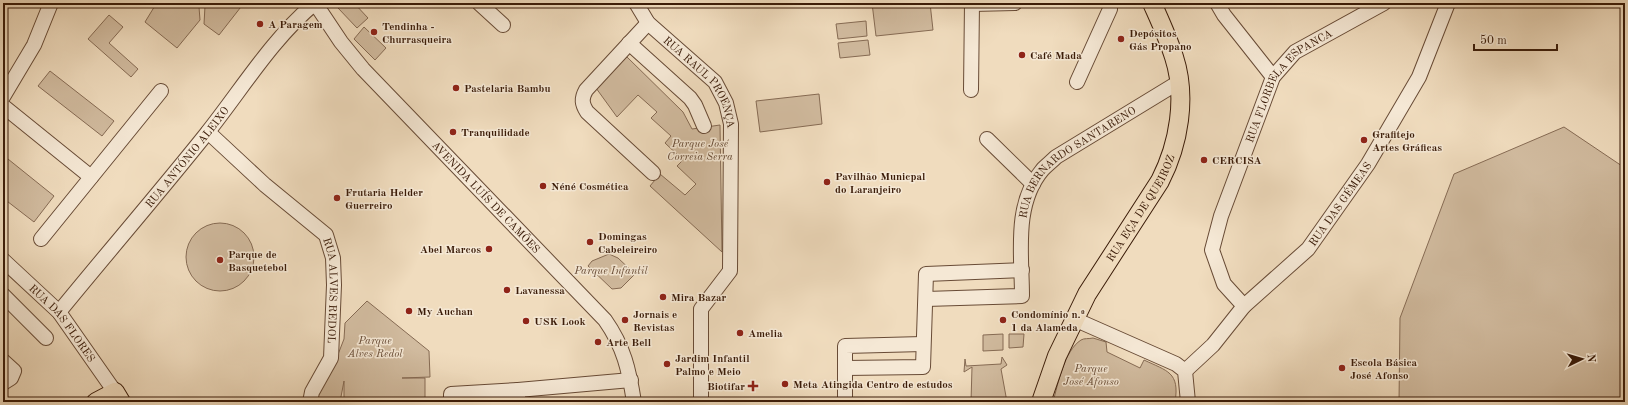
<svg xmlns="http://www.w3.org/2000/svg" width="1628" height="405" viewBox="0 0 1628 405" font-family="'Old Standard TT',serif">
<rect width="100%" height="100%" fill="#f0dcbe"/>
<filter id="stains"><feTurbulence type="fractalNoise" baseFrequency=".005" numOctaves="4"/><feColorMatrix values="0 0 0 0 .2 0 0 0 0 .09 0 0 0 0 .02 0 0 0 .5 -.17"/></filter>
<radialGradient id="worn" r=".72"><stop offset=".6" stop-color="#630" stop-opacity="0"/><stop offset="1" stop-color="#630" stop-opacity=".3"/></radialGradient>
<path fill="#d1bb9f" stroke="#866b54" d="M 210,3 L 244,3 L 219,35 L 204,24 L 205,6 Z
M 343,3 L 354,3 L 368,18 L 357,28 L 338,8 Z
M 872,3 L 930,3 L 933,30 L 876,36 Z
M 156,4 L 199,7 L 200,20 L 177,48 L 145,22 Z
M 109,15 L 123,27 L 109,43 L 138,69 L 131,77 L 88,39 Z
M 866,21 L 867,36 L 838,39 L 836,24 Z
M 364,27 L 386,48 L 375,60 L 354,39 Z
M 868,40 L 870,55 L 840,58 L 838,43 Z
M 627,57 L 683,112 L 692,129 L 720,125 L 722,252 L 650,186 L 660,174 L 685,195 L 696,184 L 677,166 L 683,160 L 665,143 L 671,136 L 651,118 L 657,112 L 638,95 L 617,117 L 596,88 L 606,76 Z
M 50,71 L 114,121 L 102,136 L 38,86 Z
M 819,94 L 822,124 L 760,132 L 756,101 Z
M 1564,127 L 1625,168 L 1625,402 L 1399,402 L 1400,318 L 1454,174 Z
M 3,155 L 54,196 L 34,222 L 3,198 Z
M186 257a34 34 0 1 1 68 0a34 34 0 1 1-68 0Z
M 609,254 L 618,258 L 635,274 L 621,288 L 612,289 L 588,266 L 592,261 Z
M 367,301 L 429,351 L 430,377 L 402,378 L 425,378 L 425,402 L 344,402 L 344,381 L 340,402 L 317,402 L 320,388 L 337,357 L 344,339 L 345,323 Z
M 1003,334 L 1003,350 L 983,351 L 983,335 Z
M 1009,334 L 1024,334 L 1023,347 L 1009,348 Z
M 1093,338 L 1106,342 L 1107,352 L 1140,368 L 1144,360 C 1167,371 1180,372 1175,402 L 1053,402 C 1058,384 1064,351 1081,340 C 1084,338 1089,339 1093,338 Z
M 1002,357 L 1007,365 L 1001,369 L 1007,402 L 971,402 L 972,367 L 964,372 L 965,359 L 966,366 L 1001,364 Z"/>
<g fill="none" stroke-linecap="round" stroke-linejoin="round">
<defs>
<g id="minor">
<path d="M 479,3 L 503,25"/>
<path id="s1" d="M 636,3 L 648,23 L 715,82 L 726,103 L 731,124 L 730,271 L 701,309 L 701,402"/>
<path d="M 1217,3 L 1224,15 L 1273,77"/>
<path d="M 972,4 L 1015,3"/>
<path d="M 648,23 L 586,90 C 581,99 582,104 587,112 L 653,173"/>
<path d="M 629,43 L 690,98 L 695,105 L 704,126"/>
<path d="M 1077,82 L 1110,9"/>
<path d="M 971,90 L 972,3"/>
<path d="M 3,97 L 34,45 L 51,3"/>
<path d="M 3,106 L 91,177"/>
<path id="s2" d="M 208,132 L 265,185 L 326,235 L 333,258 L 334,285 L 331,358 L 312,392 L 310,402"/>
<path d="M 987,139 L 1033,184"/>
<path d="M 41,239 L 161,91"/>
<path id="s3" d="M 3,260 L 59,312 L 115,392"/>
<path d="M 3,295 L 46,338"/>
<path id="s4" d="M 926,299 L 1022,296 C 1022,255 1013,204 1043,169 C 1047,165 1052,161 1056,157 L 1179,82"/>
<path id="s5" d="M 1244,306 L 1224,284 L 1212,250 L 1221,216 L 1273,77 L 1295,52 L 1384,3"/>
<path id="s6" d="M 59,312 C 108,252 159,193 207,133 C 242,89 272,39 315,3 L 341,42 L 363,69 L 605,320 C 624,347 629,370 634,402"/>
<path d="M 1074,319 L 1176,364 L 1185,371 L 1188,402"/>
<path d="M 3,361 L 14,371 L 11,378 L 3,383"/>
<path d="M 845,368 L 923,367 L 926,274 L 1022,270"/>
<path id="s7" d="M 1185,371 L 1213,345 L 1244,306 L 1308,249 L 1368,164 L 1419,77 L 1448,3"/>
<path d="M 451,402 L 451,394 L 518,390"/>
<path d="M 518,402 L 518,390 L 631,380"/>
<path d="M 845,402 L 845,346 L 923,344"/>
</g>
<g id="major">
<path d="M 96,402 L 115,392 L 121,402"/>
<path id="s8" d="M 1041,402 L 1057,356 L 1087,294 L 1160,181 C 1179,144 1187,97 1174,57 C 1168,38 1160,21 1152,3"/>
</g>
</defs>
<use href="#minor" stroke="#684b36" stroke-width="16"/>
<use href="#major" stroke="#3a1b08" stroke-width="20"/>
<use href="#minor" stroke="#f5e8d5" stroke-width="14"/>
<use href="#major" stroke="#f0dcbe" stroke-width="18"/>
</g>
<g fill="#8f2418" stroke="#f5e8d5" stroke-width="1.5">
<circle cx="260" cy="24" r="4"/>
<circle cx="374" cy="32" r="4"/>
<circle cx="1121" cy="39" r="4"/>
<circle cx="1022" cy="55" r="4"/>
<circle cx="456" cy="88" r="4"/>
<circle cx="453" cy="132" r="4"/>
<circle cx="1364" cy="140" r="4"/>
<circle cx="1204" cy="160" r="4"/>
<circle cx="827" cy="182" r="4"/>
<circle cx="543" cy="186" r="4"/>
<circle cx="337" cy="198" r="4"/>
<circle cx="590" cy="242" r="4"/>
<circle cx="489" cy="249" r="4"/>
<circle cx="220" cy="260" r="4"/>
<circle cx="507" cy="290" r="4"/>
<circle cx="663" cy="297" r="4"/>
<circle cx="409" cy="311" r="4"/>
<circle cx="625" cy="320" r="4"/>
<circle cx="1003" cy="320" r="4"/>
<circle cx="526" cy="321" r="4"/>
<circle cx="740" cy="333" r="4"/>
<circle cx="598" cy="342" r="4"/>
<circle cx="667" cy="364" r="4"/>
<circle cx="1342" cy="368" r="4"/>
<circle cx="785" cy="384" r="4"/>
<path d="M751 380h4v4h4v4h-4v4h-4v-4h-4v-4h4z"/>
</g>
<g text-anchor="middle" stroke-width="3" stroke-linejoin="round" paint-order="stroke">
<g font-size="11" font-weight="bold" fill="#3a1b08" stroke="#f5e8d5" text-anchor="start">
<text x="268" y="28">A Paragem</text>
<text x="382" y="30">Tendinha -<tspan x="382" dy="13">Churrasqueira</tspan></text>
<text x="1129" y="37">Depósitos<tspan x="1129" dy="13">Gás Propano</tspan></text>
<text x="1030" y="59">Café Mada</text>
<text x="464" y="92">Pastelaria Bambu</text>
<text x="461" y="136">Tranquilidade</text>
<text x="1372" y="138">Grafitejo<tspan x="1372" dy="13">Artes Gráficas</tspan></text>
<text x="1212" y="164">CERCISA</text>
<text x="835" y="180">Pavilhão Municpal<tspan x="835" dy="13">do Laranjeiro</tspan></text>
<text x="551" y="190">Néné Cosmética</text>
<text x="345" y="196">Frutaria Helder<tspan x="345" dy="13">Guerreiro</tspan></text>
<text x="598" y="240">Domingas<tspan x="598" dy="13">Cabeleireiro</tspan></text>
<text x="481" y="253" text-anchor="end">Abel Marcos</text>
<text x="228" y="258">Parque de<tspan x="228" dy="13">Basquetebol</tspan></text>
<text x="515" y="294">Lavanessa</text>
<text x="671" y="301">Mira Bazar</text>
<text x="417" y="315">My Auchan</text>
<text x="633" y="318">Jornais e<tspan x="633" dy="13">Revistas</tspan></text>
<text x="1011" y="318">Condomínio n.º<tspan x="1011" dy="13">1 da Alameda</tspan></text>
<text x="534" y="325">USK Look</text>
<text x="748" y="337">Amelia</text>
<text x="606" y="346">Arte Bell</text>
<text x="675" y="362">Jardim Infantil<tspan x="675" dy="13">Palmo e Meio</tspan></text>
<text x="1350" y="366">Escola Básica<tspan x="1350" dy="13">José Afonso</tspan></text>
<text x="793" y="388">Meta Atingida Centro de estudos</text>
<text x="745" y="390" text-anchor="end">Biotifar</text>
</g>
<g font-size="11" fill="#3a1b08" stroke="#f5e8d5">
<text dy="4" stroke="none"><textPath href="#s1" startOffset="104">RUA RAUL PROENÇA</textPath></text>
<text dy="4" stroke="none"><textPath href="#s5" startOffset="252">RUA FLORBELA ESPANCA</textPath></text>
<text dy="4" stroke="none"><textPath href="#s6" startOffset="201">RUA ANTÓNIO ALEIXO</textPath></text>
<text dy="4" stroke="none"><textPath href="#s4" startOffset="256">RUA BERNARDO SANTARENO</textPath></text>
<text dy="4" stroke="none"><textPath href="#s6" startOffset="661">AVENIDA LUÍS DE CAMÕES</textPath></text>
<text dy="4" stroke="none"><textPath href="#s7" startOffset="229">RUA DAS GÉMEAS</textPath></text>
<text dy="4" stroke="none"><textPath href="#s8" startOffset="219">RUA EÇA DE QUEIROZ</textPath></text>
<text dy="4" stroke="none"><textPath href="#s2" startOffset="213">RUA ALVES REDOL</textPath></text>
<text dy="4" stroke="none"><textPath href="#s3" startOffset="87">RUA DAS FLORES</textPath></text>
</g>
<g font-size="11" font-style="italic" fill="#674b35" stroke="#f5e8d5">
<text x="700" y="147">Parque José<tspan x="700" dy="13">Correia Serra</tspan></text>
<text x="611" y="274">Parque Infantil</text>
<text x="375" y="344">Parque<tspan x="375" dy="13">Alves Redol</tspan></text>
<text x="1091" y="372">Parque<tspan x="1091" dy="13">José Afonso</tspan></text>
</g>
</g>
<rect width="1628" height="405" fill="none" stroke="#f0dcbe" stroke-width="16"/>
<rect x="4" y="4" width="1620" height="397" fill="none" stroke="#3a1b08" stroke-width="2"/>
<rect x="8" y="8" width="1612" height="389" fill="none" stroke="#3a1b08"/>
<g transform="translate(1582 359) rotate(85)" stroke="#f5e8d5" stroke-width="3" paint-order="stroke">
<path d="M0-3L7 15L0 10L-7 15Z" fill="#3a1b08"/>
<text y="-6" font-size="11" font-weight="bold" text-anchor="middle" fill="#3a1b08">N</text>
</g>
<path d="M1474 44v6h83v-6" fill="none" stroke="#3a1b08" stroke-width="2"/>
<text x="1480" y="44" font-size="12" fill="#3a1b08" stroke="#f5e8d5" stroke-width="3" paint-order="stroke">50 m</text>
<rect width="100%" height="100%" filter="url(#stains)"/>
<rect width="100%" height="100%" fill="url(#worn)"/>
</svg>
